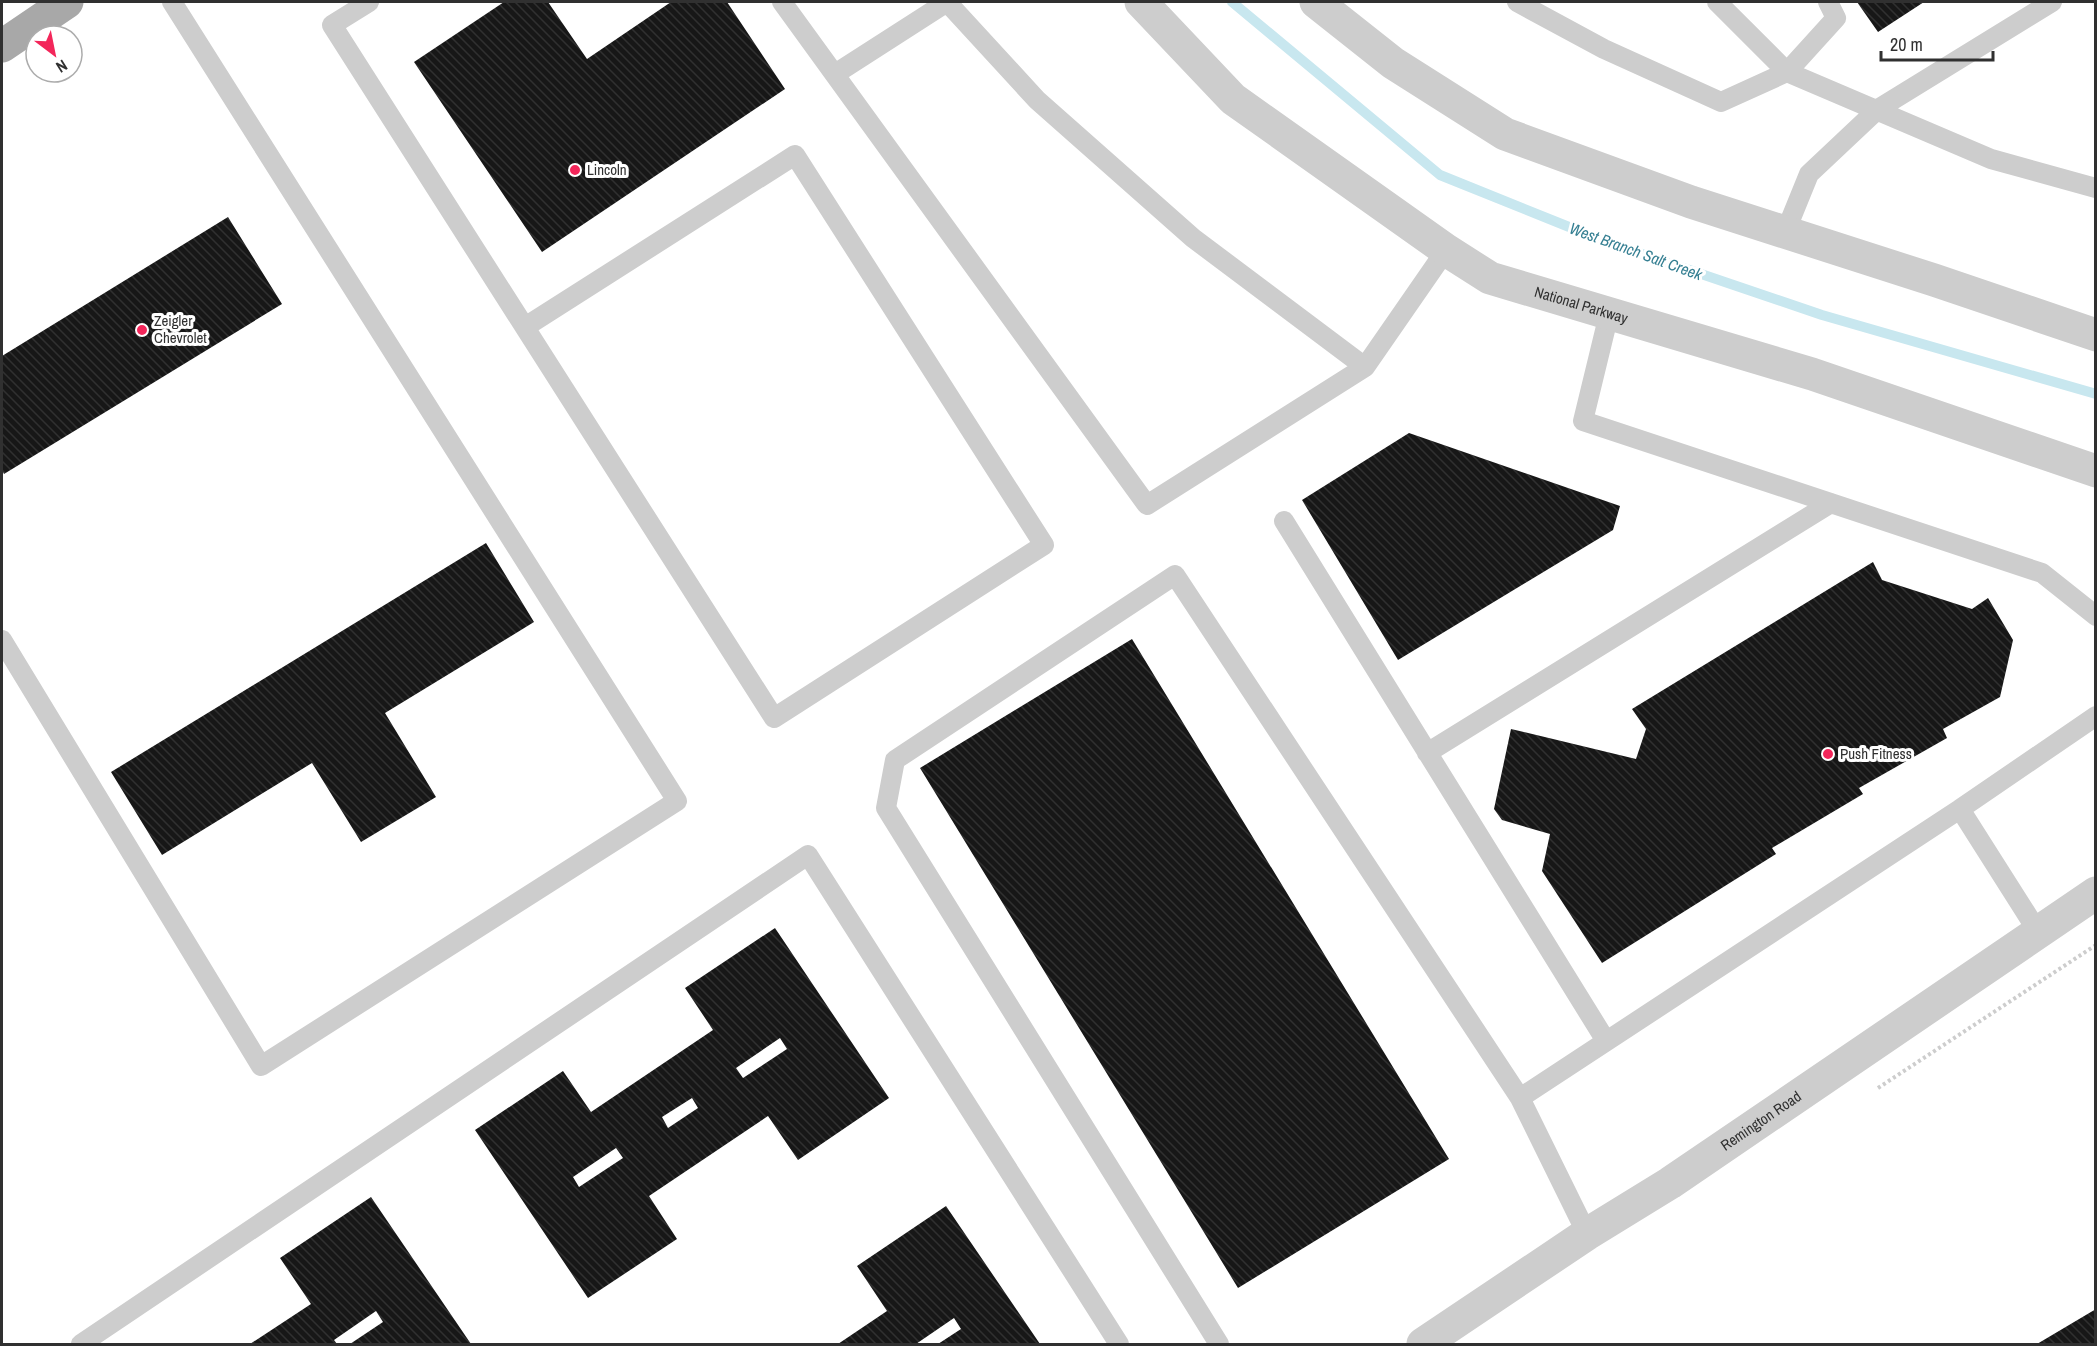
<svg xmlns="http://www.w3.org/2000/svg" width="2097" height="1346" viewBox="0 0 2097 1346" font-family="'Archivo Narrow',sans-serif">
<defs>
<pattern id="building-back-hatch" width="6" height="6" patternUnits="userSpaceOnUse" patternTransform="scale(1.5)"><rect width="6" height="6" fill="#171717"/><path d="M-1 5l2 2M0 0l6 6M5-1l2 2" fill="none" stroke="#303030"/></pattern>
</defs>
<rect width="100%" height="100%" fill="#fff"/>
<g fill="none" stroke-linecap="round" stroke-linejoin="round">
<path stroke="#c8e7ef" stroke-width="10" d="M 1232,2 L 1440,175 L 1604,241 L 1822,315 L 2096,394"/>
</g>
<path fill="url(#building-back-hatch)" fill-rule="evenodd" d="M 504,2 L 548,2 L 587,59 L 671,2 L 727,2 L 785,89 L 542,252 L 414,62 Z
M 1857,2 L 1924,2 L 1878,32 Z
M 228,217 L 282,304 L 4,474 L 2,470 L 2,356 Z
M 1409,433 L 1620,506 L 1613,530 L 1398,660 L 1302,500 Z
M 486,543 L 534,622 L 385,713 L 436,797 L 361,842 L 312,763 L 162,855 L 111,772 Z
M 1873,562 L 1882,580 L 1972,609 L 1988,598 L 2013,640 L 2000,697 L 1943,729 L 1947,738 L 1859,788 L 1863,794 L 1772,848 L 1776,854 L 1602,963 L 1542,871 L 1550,834 L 1502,820 L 1494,809 L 1511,729 L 1636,759 L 1646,729 L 1632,709 Z
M 1132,639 L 1449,1159 L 1238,1288 L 920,768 Z
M 775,928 L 889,1098 L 798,1160 L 768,1116 L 649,1196 L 677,1239 L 588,1298 L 475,1130 L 563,1071 L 591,1112 L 713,1030 L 685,988 ZM 780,1038 L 787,1049 L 743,1078 L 736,1068 ZM 692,1098 L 698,1108 L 668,1128 L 662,1117 ZM 616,1148 L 623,1158 L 579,1187 L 573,1177 Z
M 371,1197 L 471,1344 L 350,1344 L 383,1322 L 376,1311 L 334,1340 L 337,1344 L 250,1344 L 311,1304 L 280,1258 Z
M 946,1206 L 1040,1344 L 938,1344 L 961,1329 L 954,1318 L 916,1344 L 838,1344 L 887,1311 L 857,1266 Z
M 2096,1309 L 2096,1344 L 2037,1344 Z"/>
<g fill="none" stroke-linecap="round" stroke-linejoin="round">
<path stroke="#cdcdcd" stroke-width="4" stroke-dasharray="3 3" stroke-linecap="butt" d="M 1878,1088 L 2096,945"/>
<path stroke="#cdcdcd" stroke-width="20" d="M 369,2 L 332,25 L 774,718 L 1044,545 L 795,155 L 525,327
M 782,2 L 1147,505 L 1365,367 L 1446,250
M 1517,2 L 1604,49 L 1721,102 L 1787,72 L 1836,18 L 1828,2
M 1717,2 L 1787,72 L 1991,159 L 2096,188
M 835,74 L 947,2 L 1037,100 L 1193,238 L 1365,367
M 1785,233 L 1809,174 L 1878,109 L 2052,2
M 1609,314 L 1583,421 L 2042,573 L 2096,616
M 1284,521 L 1606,1041
M 2,640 L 261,1066 L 677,801 L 172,2
M 1427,753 L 1831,503
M 2038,932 L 1960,809 L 2096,716
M 1520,1098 L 1960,809
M 81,1344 L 808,855 L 1119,1344
M 1219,1344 L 886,808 L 895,760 L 1175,575 L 1520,1098 L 1587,1234"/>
<g stroke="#cdcdcd" stroke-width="33">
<path id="s1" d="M 1141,2 L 1233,99 L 1446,250 L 1490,278 L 1812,374 L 2096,471"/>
<path d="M 1316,2 L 1393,63 L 1505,134 L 1691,202 L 1934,280 L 2096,335"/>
<path id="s2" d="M 1423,1344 L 1587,1234 L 1670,1183 L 2096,893"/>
</g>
<path stroke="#a8a8a8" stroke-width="33" d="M 2,46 L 67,2"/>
</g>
<g fill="#f3265a" stroke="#fff" stroke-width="2">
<circle cx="575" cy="170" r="6"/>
<circle cx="142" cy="330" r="6"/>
<circle cx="1828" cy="754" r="6"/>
</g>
<g text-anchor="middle" stroke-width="6" stroke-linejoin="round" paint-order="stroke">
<g font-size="15" fill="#303030" stroke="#fff" text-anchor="start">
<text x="587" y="175">Lincoln</text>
<text x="154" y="326">Zeigler<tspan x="154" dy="17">Chevrolet</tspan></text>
<text x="1840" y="759">Push Fitness</text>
</g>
<g font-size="15" fill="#303030" stroke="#fff">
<text dy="5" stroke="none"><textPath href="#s1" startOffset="542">National Parkway</textPath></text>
<text dy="5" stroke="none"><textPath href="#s2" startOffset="405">Remington Road</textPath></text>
</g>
<g font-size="16" font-style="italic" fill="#357f92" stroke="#fff">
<text transform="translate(1636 251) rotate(20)" y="6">West Branch Salt Creek</text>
</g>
</g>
<rect width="2097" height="1346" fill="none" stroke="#303030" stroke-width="6"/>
<g transform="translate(54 54) rotate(148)"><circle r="28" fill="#ffffff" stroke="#acacac" stroke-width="1.5"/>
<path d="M0-4.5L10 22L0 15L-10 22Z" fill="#f3265a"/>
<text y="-9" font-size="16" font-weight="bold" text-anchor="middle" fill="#303030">N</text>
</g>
<path d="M1881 51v9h112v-9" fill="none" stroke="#303030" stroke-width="3"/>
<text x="1890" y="51" font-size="18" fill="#303030" stroke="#ffffff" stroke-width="4.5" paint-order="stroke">20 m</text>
</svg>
